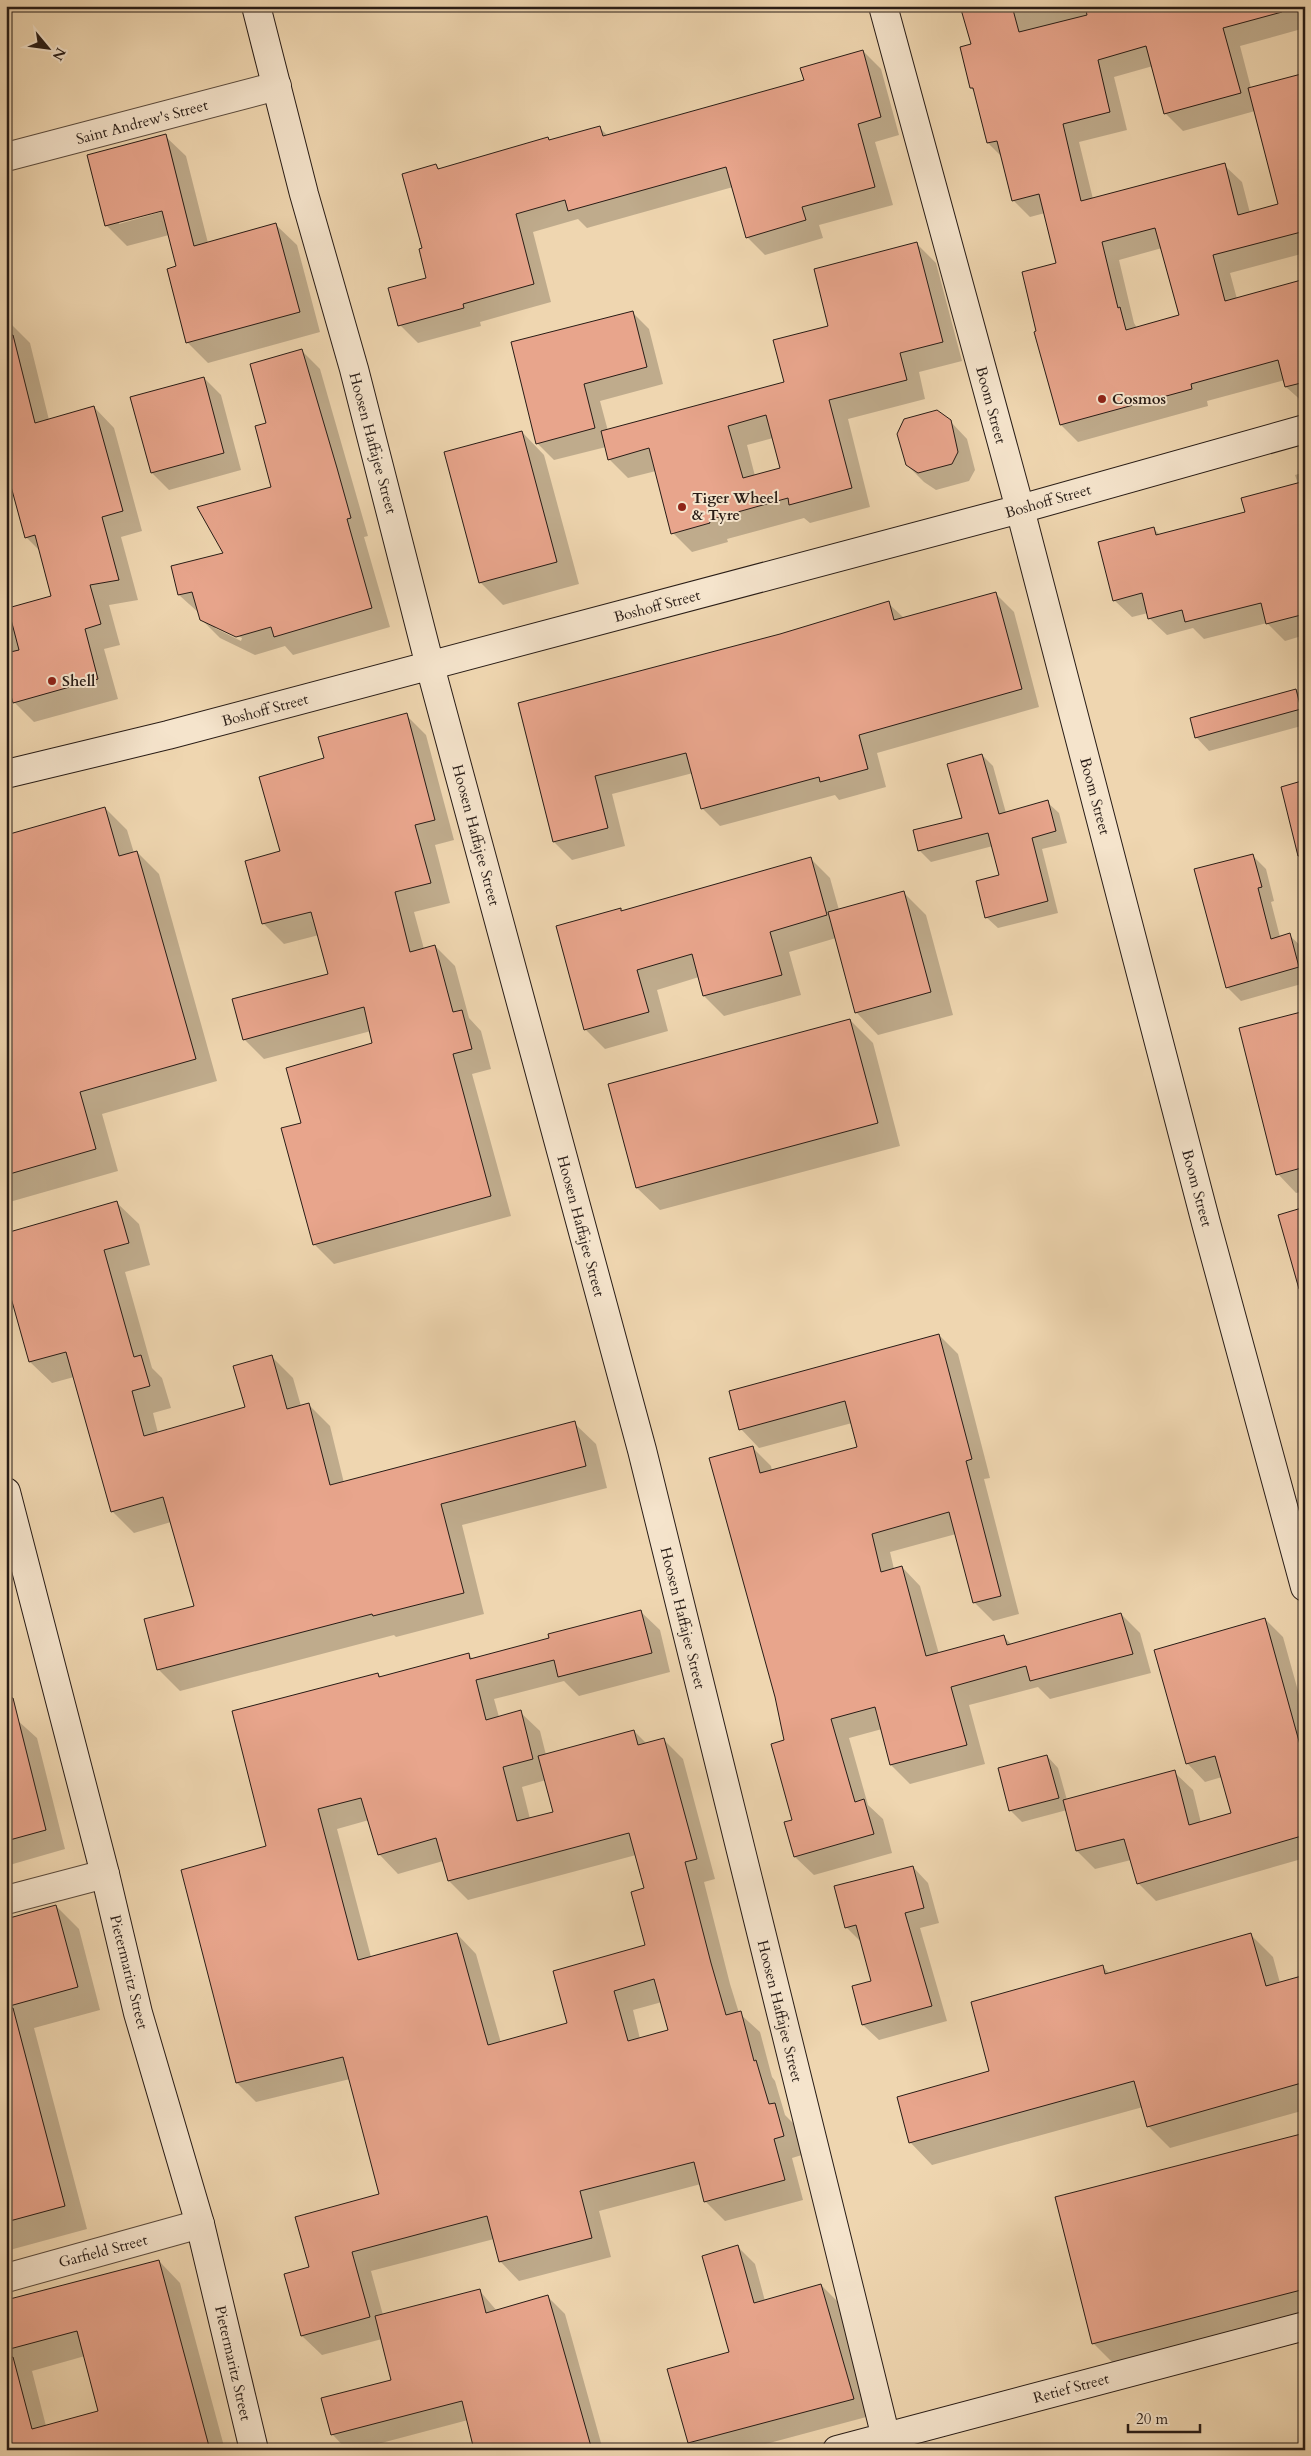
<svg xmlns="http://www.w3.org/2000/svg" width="1311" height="2456" viewBox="0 0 1311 2456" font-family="Cardo,serif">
<rect width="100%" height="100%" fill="#efd6b0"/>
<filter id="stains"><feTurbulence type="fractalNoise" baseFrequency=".004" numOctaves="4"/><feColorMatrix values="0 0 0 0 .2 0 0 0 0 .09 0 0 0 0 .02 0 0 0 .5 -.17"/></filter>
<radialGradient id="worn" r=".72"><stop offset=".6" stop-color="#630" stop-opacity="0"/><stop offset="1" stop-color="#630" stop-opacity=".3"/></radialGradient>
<path fill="#0003" fill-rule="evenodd" d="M 961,6 L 1305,6 L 1305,28 L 1240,46 L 1251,88 L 1305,74 L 1305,253 L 1230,273 L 1237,299 L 1305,281 L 1305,404 L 1286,387 L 1285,380 L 1207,401 L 1208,406 L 1078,442 L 1061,425 L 1058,264 L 1045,213 L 1030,217 L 1013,200 L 1002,157 L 988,143 L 975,92 L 971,88 L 972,45 ZM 1153,66 L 1165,113 L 1183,131 L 1255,111 L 1279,205 L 1250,213 L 1242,182 L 1224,165 L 1093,199 L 1079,142 L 1127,130 L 1114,77 ZM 1162,248 L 1181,316 L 1137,328 L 1134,323 L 1119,260 Z
M 863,51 L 881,69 L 899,135 L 875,142 L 893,205 L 819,225 L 823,238 L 765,255 L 747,237 L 733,187 L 587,228 L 578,219 L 533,232 L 551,302 L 480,322 L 481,326 L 418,343 L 400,325 L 428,279 L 424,249 L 436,166 L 440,170 L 547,138 L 550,141 L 599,127 L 608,136 L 805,81 Z
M 165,136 L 186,156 L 208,243 L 276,225 L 297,245 L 320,332 L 208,363 L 187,342 L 178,267 L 169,235 L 127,246 L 106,225 ZM 168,208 L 168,210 L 119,224 L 119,221 Z
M 917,244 L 936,263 L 962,361 L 919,372 L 925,399 L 848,419 L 870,507 L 810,523 L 804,518 L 727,539 L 728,542 L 692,552 L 673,533 L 656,471 L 628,478 L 609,459 L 606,447 L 554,460 L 537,443 L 632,312 L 649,329 L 663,384 L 600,401 L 608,431 L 785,383 L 830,327 ZM 773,438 L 781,469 L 755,476 L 747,445 Z
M 9,322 L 30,343 L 49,420 L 94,407 L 114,428 L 142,531 L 121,537 L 138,600 L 109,605 L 120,645 L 104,649 L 118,699 L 34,722 L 14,702 L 6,675 L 6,610 L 53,597 L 41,552 L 26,537 L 6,464 L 6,323 Z
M 301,350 L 320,369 L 368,536 L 364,537 L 390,627 L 293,655 L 285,646 L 255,655 L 220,638 L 201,619 L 199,613 L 179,595 L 225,553 L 272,487 L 268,424 ZM 215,625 L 242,638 L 241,641 L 215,628 Z
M 204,378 L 221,395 L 241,470 L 169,490 L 152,473 Z
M 950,421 L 967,439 L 975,470 L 969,481 L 936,490 L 924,482 L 907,465 Z
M 522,432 L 544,455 L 579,584 L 503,605 L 480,582 Z
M 1305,472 L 1305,635 L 1285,641 L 1267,623 L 1204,639 L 1193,628 L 1167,635 L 1149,618 L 1148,613 L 1132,617 L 1114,600 L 1154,529 L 1160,535 L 1246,513 L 1298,484 L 1295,475 Z
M 996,594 L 1014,612 L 1039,707 L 877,753 L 886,787 L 839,800 L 835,795 L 720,826 L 702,808 L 693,773 L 612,794 L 625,846 L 572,860 L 554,842 L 519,704 L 780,636 L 888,603 L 904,618 Z
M 1296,690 L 1300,694 L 1305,693 L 1305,725 L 1209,751 L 1196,737 Z
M 406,715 L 426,735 L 454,840 L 435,845 L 450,903 L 414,912 L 424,949 L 435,946 L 455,966 L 469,1018 L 481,1031 L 491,1069 L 472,1074 L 511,1216 L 334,1264 L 314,1244 L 303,1124 L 373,1044 L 371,1031 L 264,1059 L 244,1039 L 329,975 L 319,935 L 284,944 L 263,923 L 282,852 L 325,759 Z
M 982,755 L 993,766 L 1006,813 L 1047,802 L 1059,813 L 1067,843 L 1042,849 L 1058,913 L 998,928 L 986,917 L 1001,876 L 993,846 L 931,862 L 920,851 L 915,831 L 964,818 Z
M 105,808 L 127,830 L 134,853 L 137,852 L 159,874 L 217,1081 L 102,1114 L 118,1171 L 6,1203 L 6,836 Z
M 1253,856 L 1266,869 L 1274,901 L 1271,902 L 1280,937 L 1289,935 L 1303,948 L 1305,983 L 1241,1001 L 1228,988 L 1196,870 Z
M 810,858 L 830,878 L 839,910 L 904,893 L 926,915 L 953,1015 L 878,1035 L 856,1012 L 836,938 L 789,952 L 801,995 L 724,1016 L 704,996 L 699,977 L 657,990 L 668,1031 L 605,1049 L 585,1029 L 620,910 L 623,912 Z
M 850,1020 L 873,1043 L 900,1146 L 660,1210 L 637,1188 Z
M 1305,1168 L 1305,1191 L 1296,1193 L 1278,1174 Z
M 117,1203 L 139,1224 L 150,1265 L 125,1272 L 152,1368 L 162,1378 L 171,1408 L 153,1413 L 158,1433 L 246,1408 L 271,1356 L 293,1378 L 301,1406 L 308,1404 L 330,1426 L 344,1483 L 574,1423 L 596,1444 L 607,1488 L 462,1525 L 484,1614 L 396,1637 L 394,1635 L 180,1691 L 159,1670 L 146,1620 L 195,1607 L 171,1522 L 134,1533 L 112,1511 L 74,1377 L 52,1383 L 30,1362 Z
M 939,1335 L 958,1354 L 990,1478 L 984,1479 L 1019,1614 L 993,1621 L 974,1602 L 956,1534 L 890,1552 L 894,1569 L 902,1567 L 920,1586 L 939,1654 L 1004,1637 L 1012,1645 L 1121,1614 L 1140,1633 L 1151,1673 L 1050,1699 L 1038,1687 L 969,1705 L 985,1764 L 910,1784 L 891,1765 L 882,1729 L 849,1738 L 868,1805 L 883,1819 L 892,1853 L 814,1875 L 795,1857 L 786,1741 L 752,1447 L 771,1466 L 772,1471 L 859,1448 L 852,1423 L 759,1448 L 741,1429 Z
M 640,1611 L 660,1630 L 670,1672 L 579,1696 L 564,1681 L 494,1699 L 499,1717 L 520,1712 L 540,1731 L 546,1755 L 634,1731 L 647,1744 L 664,1740 L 683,1759 L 715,1879 L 704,1882 L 730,1984 L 739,2013 L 760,2032 L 772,2077 L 775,2081 L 785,2115 L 794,2124 L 802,2155 L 792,2158 L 803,2200 L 725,2221 L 705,2201 L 701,2184 L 599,2211 L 611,2257 L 519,2281 L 500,2261 L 494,2239 L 371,2271 L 383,2315 L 479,2290 L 497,2311 L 548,2297 L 565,2314 L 603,2450 L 458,2450 L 474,2444 L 468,2420 L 355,2450 L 347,2450 L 332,2434 L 392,2381 L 382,2339 L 322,2355 L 302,2336 L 286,2275 L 310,2268 L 380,2195 L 350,2079 L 256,2102 L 237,2083 L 268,1847 L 378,1674 L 381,1677 L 468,1654 L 473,1659 L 550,1639 ZM 546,1780 L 554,1813 L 530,1819 L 522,1787 ZM 369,1820 L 379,1854 L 398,1874 L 443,1861 L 449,1881 L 468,1900 L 636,1855 L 645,1889 L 647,1945 L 569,2024 L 501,2043 L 476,1954 L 457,1934 L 371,1957 L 337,1829 ZM 662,2002 L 670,2031 L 640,2039 L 633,2010 Z
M 1265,1619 L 1283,1637 L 1305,1716 L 1305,1858 L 1156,1901 L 1138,1883 L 1131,1860 L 1095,1869 L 1077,1851 L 1067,1810 L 1022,1822 L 1011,1811 L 1000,1769 L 1047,1756 L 1058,1768 L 1067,1800 L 1174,1772 L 1193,1790 L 1201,1823 L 1233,1814 L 1222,1777 L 1205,1782 L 1187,1763 Z
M 6,1682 L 16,1719 L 37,1738 L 65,1849 L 6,1866 Z
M 913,1867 L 928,1883 L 939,1923 L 920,1928 L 947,2021 L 879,2040 L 863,2025 L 872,1982 L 862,1943 L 846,1927 Z
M 56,1906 L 79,1929 L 100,2010 L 34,2028 L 87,2229 L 6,2251 L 6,1920 Z
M 1251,1935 L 1273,1957 L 1280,1983 L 1305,1976 L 1305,2110 L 1170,2148 L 1148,2126 L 1143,2107 L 932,2165 L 910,2142 L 991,2072 L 1103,1967 L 1110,1974 Z
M 1305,2134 L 1305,2317 L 1116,2366 L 1093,2343 Z
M 738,2247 L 755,2264 L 765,2301 L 821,2285 L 838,2302 L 870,2416 L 743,2450 L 696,2450 L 689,2442 L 730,2353 Z
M 159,2261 L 180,2283 L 225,2450 L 6,2450 L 6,2301 ZM 85,2356 L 100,2412 L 46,2426 L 32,2371 Z"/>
<path fill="#e8a58c" stroke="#281c16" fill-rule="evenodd" d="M 960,6 L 1012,6 L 1019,32 L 1087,15 L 1085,6 L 1281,6 L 1282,12 L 1223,28 L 1241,93 L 1164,114 L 1146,46 L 1098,60 L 1110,112 L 1063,124 L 1081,201 L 1225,163 L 1238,215 L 1278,204 L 1248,88 L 1305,73 L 1305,231 L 1213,255 L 1225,301 L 1305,279 L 1305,382 L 1285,387 L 1278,360 L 1191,384 L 1192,389 L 1060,425 L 1034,332 L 1036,331 L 1022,272 L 1056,263 L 1039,194 L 1012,201 L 997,141 L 987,143 L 973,88 L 970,88 L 960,47 L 971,44 ZM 1155,228 L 1179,315 L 1126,330 L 1120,307 L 1118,308 L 1102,242 Z
M 863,50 L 881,117 L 858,124 L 875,187 L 802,207 L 806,220 L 746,238 L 726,167 L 568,211 L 565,200 L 516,214 L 534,284 L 463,304 L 464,308 L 398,326 L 388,288 L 426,278 L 419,249 L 422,248 L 402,174 L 436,164 L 438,169 L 548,137 L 549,140 L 600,126 L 603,136 L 804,80 L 800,68 Z
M 166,134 L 194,246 L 276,223 L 300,312 L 186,343 L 167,269 L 176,266 L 162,211 L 105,226 L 87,155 Z
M 917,242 L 943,342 L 900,353 L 907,380 L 829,400 L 852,488 L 789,505 L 788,498 L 709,520 L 710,523 L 671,534 L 649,448 L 608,460 L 601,431 L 784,382 L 773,340 L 828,326 L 814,269 ZM 766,415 L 780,468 L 743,478 L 728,426 Z
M 633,311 L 647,367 L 584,384 L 595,428 L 536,444 L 511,342 Z
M 13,335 L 35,423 L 94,406 L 123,511 L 102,517 L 119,580 L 90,585 L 101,624 L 85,629 L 98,679 L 13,703 L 6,678 L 6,653 L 19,650 L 8,608 L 51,596 L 35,535 L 25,538 L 6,468 L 6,336 Z
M 302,349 L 337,468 L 351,518 L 347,519 L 372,608 L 274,637 L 271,627 L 236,637 L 200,620 L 192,592 L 178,595 L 171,566 L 223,553 L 197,507 L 271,487 L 255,426 L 266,423 L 250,364 Z
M 204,377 L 224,453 L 151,473 L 130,397 Z
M 937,410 L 951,420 L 958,452 L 952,464 L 918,473 L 906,465 L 897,434 L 904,419 Z
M 522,431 L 557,562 L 479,583 L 444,452 Z
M 1305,481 L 1305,614 L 1266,624 L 1261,603 L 1185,622 L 1182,610 L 1148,619 L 1142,593 L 1113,601 L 1098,542 L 1154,527 L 1156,535 L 1245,512 L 1241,498 Z
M 996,592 L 1022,689 L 859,735 L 868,769 L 820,782 L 819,777 L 701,809 L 686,753 L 595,776 L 608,828 L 553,842 L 518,703 L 780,634 L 889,601 L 894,620 Z
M 1296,689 L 1301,709 L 1195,738 L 1190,718 Z
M 407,713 L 435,820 L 415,825 L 431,883 L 395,892 L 410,952 L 435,945 L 453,1012 L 462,1010 L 472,1049 L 453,1054 L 491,1196 L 313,1245 L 281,1128 L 301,1123 L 286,1068 L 372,1043 L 364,1007 L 243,1040 L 232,999 L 328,974 L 311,912 L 262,924 L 245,861 L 280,851 L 259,777 L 324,758 L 318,737 Z
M 982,754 L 999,814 L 1048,800 L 1056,831 L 1032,838 L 1048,901 L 985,918 L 976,881 L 999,875 L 988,833 L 918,851 L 913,830 L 962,818 L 947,764 Z
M 1305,780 L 1305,855 L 1298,856 L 1281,787 Z
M 105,807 L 119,856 L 137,851 L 196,1059 L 80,1092 L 96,1149 L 6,1175 L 6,835 Z
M 1253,854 L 1262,887 L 1258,888 L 1271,939 L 1290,933 L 1299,967 L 1226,988 L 1194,869 Z
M 811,857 L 827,915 L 770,932 L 782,975 L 703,996 L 692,954 L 637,970 L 649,1012 L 584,1030 L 556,926 L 621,908 L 621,911 Z
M 904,891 L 931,992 L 855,1013 L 828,912 Z
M 1305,1011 L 1305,1167 L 1276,1175 L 1239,1028 Z
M 850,1019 L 878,1123 L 636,1188 L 608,1084 Z
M 117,1201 L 129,1243 L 104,1250 L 134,1357 L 141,1355 L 150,1386 L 132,1391 L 144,1436 L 245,1407 L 233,1366 L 272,1355 L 287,1409 L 309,1403 L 330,1485 L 575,1421 L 586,1466 L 441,1504 L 464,1593 L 373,1616 L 372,1614 L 157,1670 L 144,1619 L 194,1606 L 163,1497 L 111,1512 L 66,1352 L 29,1362 L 6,1280 L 6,1233 Z
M 1305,1207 L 1305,1288 L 1299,1289 L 1278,1215 Z
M 939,1334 L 972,1459 L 966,1461 L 1001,1596 L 973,1603 L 949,1512 L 872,1534 L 881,1572 L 902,1566 L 926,1656 L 1004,1635 L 1007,1645 L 1121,1613 L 1133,1654 L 1030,1681 L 1026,1666 L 951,1687 L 967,1745 L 890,1765 L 875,1707 L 831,1719 L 855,1802 L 864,1799 L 874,1834 L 794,1857 L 784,1822 L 792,1820 L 771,1744 L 784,1740 L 775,1697 L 709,1458 L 753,1446 L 760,1473 L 857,1447 L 845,1401 L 739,1430 L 729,1391 Z
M 641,1610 L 652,1653 L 558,1677 L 554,1660 L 476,1680 L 486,1720 L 521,1710 L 533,1759 L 503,1767 L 517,1821 L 553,1812 L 538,1756 L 634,1730 L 638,1745 L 664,1738 L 697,1859 L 685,1862 L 711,1963 L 726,2015 L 741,2011 L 754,2061 L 756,2060 L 769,2104 L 775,2103 L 784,2136 L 774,2139 L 785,2180 L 704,2202 L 694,2162 L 580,2191 L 592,2238 L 499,2262 L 487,2216 L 352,2252 L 370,2317 L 301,2336 L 284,2274 L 309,2267 L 295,2217 L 379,2194 L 343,2057 L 236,2083 L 181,1870 L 266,1846 L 232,1711 L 378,1673 L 379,1677 L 469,1653 L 470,1659 L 549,1638 L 548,1634 ZM 361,1798 L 378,1855 L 436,1838 L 448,1881 L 629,1833 L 644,1888 L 631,1892 L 645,1945 L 553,1971 L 567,2023 L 488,2045 L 457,1933 L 358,1960 L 318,1809 ZM 654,1979 L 668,2030 L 628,2041 L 614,1991 Z
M 1265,1618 L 1305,1763 L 1305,1835 L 1137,1884 L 1124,1839 L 1076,1851 L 1063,1800 L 1175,1770 L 1189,1825 L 1231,1813 L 1215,1756 L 1186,1764 L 1154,1650 Z
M 6,1698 L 13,1698 L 46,1830 L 6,1841 Z
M 1047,1755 L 1059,1798 L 1009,1811 L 998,1768 Z
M 913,1866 L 924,1908 L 905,1913 L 932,2006 L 862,2025 L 852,1986 L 871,1981 L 856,1925 L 845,1928 L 834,1886 Z
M 56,1905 L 78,1987 L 6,2007 L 6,1919 Z
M 1251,1933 L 1266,1986 L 1305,1975 L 1305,2082 L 1147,2127 L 1134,2081 L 909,2143 L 897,2097 L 989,2071 L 971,2002 L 1103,1965 L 1105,1974 Z
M 13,2008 L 65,2206 L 6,2222 L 6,2009 Z
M 1305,2133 L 1305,2289 L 1092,2344 L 1055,2197 Z
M 738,2245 L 754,2303 L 821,2284 L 854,2399 L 688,2443 L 667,2369 L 729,2352 L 702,2256 Z
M 159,2260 L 210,2450 L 6,2450 L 6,2358 L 13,2357 L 32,2429 L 98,2411 L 77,2331 L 6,2350 L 6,2300 Z
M 480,2289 L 486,2313 L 548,2295 L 592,2450 L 474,2450 L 462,2401 L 331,2435 L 321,2398 L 391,2380 L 375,2316 Z"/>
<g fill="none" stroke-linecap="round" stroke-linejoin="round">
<defs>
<path id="street" d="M 6,157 L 277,86
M 6,1900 L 105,1874
M 6,2278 L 200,2224"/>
<path id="secondary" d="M 256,6 L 304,194 L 354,369 L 430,666 L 642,1450 L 889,2450
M 883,6 L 1020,509 L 1206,1223 L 1305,1587
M 6,774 L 168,735 L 624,614 L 1020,509 L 1305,429
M 6,1492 L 105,1874 L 138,2013 L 200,2224 L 254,2450
M 837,2450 L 1305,2326"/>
</defs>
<use href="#street" stroke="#5a4a3c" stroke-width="30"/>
<use href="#secondary" stroke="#281c16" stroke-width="30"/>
<use href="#street" stroke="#f5e4cc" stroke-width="28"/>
<use href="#secondary" stroke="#f5e4cc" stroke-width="28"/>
</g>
<g fill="#8f2418" stroke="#f5e4cc" stroke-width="2">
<circle cx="1102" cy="399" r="5"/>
<circle cx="682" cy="507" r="5"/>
<circle cx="52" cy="681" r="5"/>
</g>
<g text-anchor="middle" stroke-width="4" stroke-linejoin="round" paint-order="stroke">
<g font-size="15" fill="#281c16" stroke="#f5e4cc">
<text transform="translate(142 122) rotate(-15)" y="5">Saint Andrew's Street</text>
<text transform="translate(991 405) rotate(75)" y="5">Boom Street</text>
<text transform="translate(373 443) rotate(75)" y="5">Hoosen Haffajee Street</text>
<text transform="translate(1048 501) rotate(-16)" y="5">Boshoff Street</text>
<text transform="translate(657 606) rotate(-15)" y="5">Boshoff Street</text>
<text transform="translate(265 710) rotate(-15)" y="5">Boshoff Street</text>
<text transform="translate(1095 796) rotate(75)" y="5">Boom Street</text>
<text transform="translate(476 835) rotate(75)" y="5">Hoosen Haffajee Street</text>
<text transform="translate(1197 1188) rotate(75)" y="5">Boom Street</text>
<text transform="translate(581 1226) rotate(75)" y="5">Hoosen Haffajee Street</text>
<text transform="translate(683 1618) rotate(76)" y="5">Hoosen Haffajee Street</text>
<text transform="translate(129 1972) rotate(76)" y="5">Pietermaritz Street</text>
<text transform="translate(780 2011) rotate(76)" y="5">Hoosen Haffajee Street</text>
<text transform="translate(103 2251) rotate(-15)" y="5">Garfield Street</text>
<text transform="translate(233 2363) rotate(77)" y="5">Pietermaritz Street</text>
<text transform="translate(1071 2388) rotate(-15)" y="5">Retief Street</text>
</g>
<g font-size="15" font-weight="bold" fill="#281c16" stroke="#f5e4cc" text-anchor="start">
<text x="1112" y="404">Cosmos</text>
<text x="692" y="503">Tiger Wheel<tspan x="692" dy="17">&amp; Tyre</tspan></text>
<text x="62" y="686">Shell</text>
</g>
</g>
<rect width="1311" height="2456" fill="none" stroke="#efd6b0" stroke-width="25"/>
<rect x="8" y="8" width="1296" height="2441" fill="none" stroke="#281c16" stroke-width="2.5"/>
<rect x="12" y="12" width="1286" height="2431" fill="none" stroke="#281c16"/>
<g transform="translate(48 48) rotate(119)" stroke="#f5e4cc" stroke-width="4" paint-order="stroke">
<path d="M0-4L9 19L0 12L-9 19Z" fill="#281c16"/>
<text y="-8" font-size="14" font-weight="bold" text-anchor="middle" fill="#281c16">N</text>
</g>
<path d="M1128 2424v8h72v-8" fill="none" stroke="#281c16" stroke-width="2.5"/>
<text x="1136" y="2424" font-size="15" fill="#281c16" stroke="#f5e4cc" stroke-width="4" paint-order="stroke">20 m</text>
<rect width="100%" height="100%" filter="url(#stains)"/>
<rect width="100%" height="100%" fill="url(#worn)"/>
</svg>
